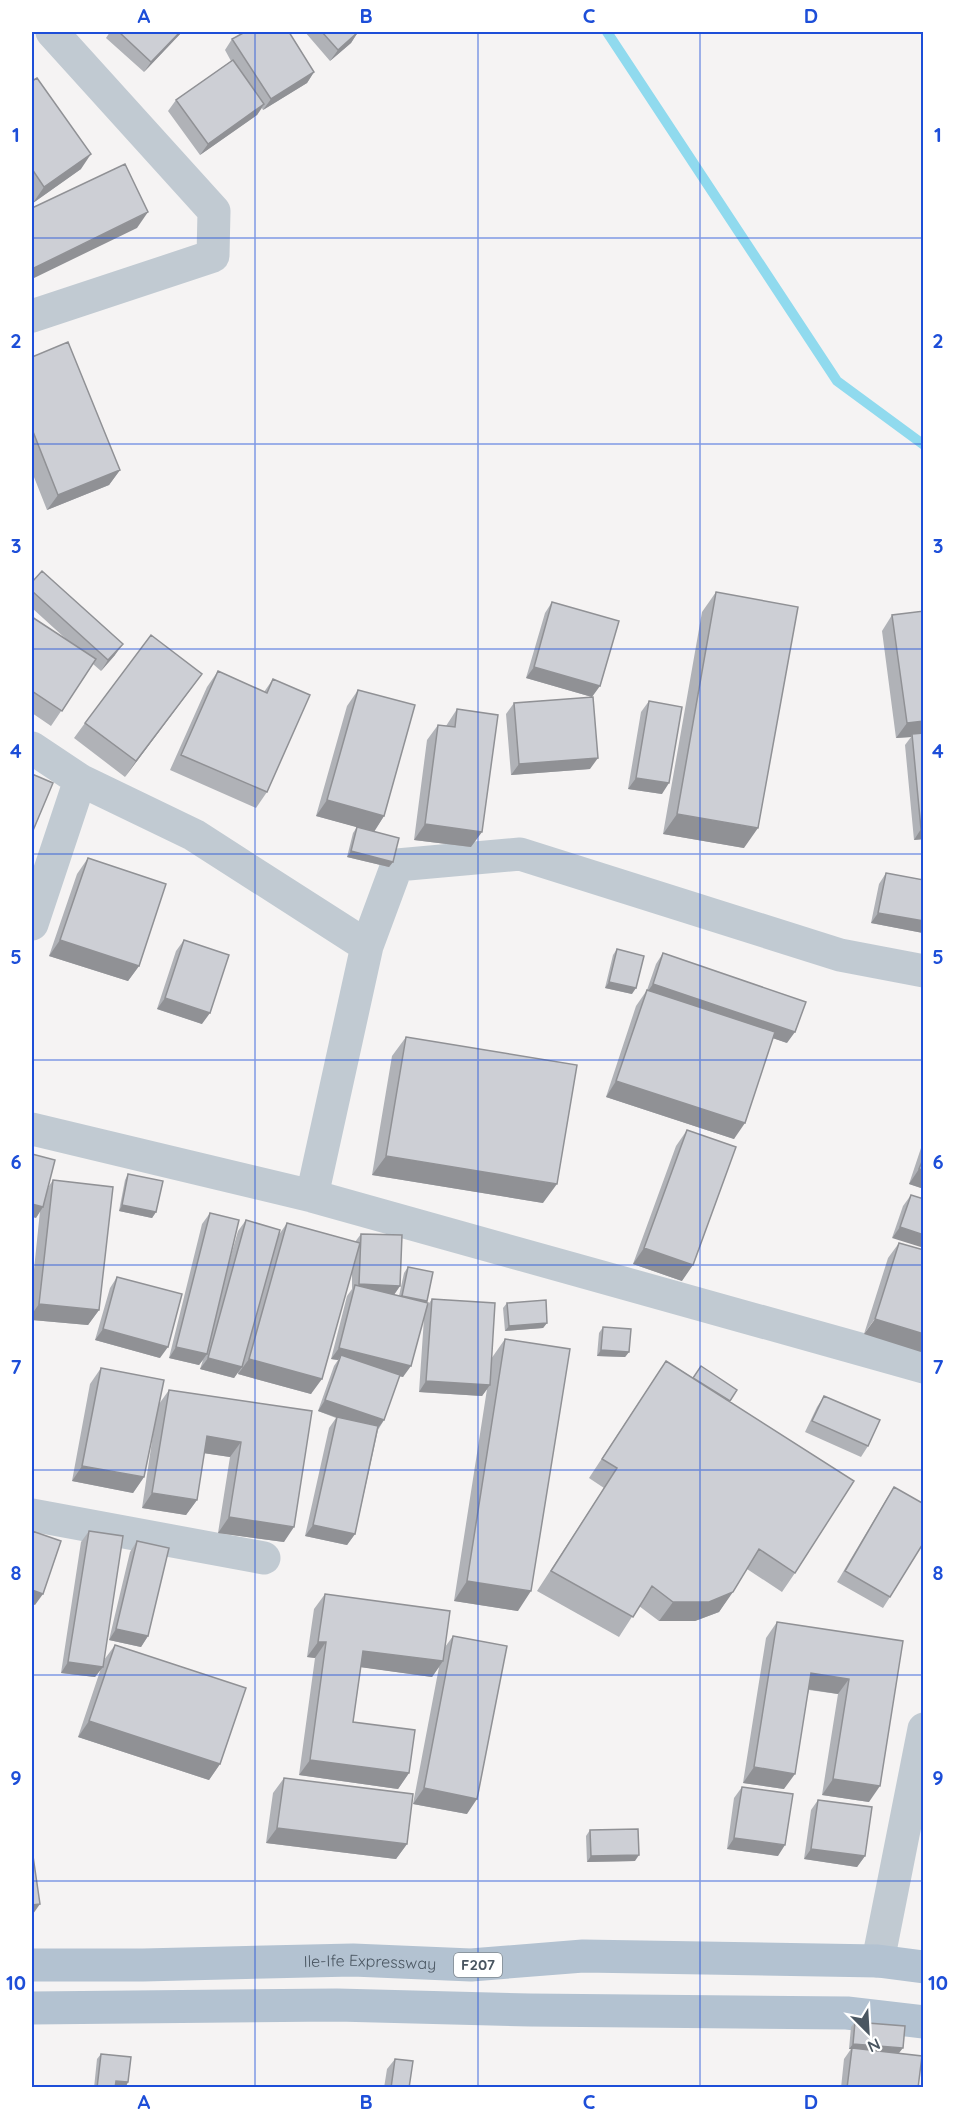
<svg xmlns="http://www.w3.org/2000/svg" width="955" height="2119" viewBox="0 0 955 2119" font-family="Quicksand,sans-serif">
<rect width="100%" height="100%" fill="#f5f3f3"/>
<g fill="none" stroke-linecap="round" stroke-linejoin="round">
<path stroke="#90daee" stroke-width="10" d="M 607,32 L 837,381 L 924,445"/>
<path stroke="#c1cad2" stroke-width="33" d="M 32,316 L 213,256 L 214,211 L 52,32
M 32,748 L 80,780 L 194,835 L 367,946
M 32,924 L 80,780
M 32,1129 L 312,1196 L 924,1367
M 312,1196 L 367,946 L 397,865 L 520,854 L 840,955 L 924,971
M 32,1515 L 264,1558
M 878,1961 L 924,1729"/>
<g stroke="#b3c2d1" stroke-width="33">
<path id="s1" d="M 32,1965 L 143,1965 L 353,1960 L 471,1965 L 583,1956 L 878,1961 L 924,1967"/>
<path d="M 32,2008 L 337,2005 L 530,2010 L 847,2013 L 924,2022"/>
</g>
</g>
<path fill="#b0b2b7" d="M 110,32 L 182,32 L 144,72 L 106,38 Z
M 305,32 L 358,32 L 351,43 L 330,61 Z
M 232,39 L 314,72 L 307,83 L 263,110 L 262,108 L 257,115 L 200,155 L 168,111 L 176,100 L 231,61 L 225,50 Z
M 32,81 L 81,169 L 33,203 L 32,200 Z
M 32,357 L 120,470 L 109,485 L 47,510 L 32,472 Z
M 32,582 L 115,655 L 101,671 L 93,664 L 51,726 L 32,713 L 32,617 L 66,639 L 32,608 Z
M 716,592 L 744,848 L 663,834 L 702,612 Z
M 552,602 L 592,697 L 590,769 L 511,775 L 506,714 L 514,703 L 592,697 L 526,678 L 545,613 Z
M 924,611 L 924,839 L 914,840 L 905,745 L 911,737 L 896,738 L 882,631 L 892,615 Z
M 218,671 L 264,692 L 273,679 L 267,792 L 256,808 L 170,770 L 207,687 Z
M 202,674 L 125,777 L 74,738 L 85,723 Z
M 358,690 L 384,816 L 374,831 L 393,862 L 389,867 L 347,857 L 353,833 L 357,827 L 361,828 L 316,816 L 347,706 Z
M 649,701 L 662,794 L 628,789 L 641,712 Z
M 457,709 L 471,847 L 414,840 L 427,740 L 438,725 L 446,726 Z
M 88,858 L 139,966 L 128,981 L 49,956 L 77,874 Z
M 886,873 L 924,880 L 923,933 L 871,923 L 879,884 Z
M 184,940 L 202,1024 L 157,1009 L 176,951 Z
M 617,949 L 632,994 L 605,988 L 613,955 Z
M 663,953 L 787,1043 L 773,1038 L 734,1139 L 606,1097 L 636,1006 L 647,990 L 656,964 Z
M 406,1037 L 543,1203 L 372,1175 L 392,1056 Z
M 687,1130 L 682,1281 L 633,1264 L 676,1146 Z
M 924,1139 L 924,1189 L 909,1184 Z
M 128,1174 L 156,1212 L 152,1218 L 119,1211 L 125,1180 Z
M 53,1180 L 99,1310 L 88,1325 L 32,1320 L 32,1289 L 40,1211 L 36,1218 L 49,1186 Z
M 911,1195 L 924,1199 L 892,1238 L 903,1206 Z
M 210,1213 L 227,1269 L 238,1231 L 246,1220 L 278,1236 L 287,1223 L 355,1242 L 361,1234 L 400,1286 L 394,1295 L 399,1296 L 404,1273 L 408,1267 L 427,1301 L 426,1303 L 427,1306 L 432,1299 L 491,1359 L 505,1339 L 518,1611 L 454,1601 L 487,1389 L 482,1396 L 419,1392 L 424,1318 L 403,1377 L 399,1376 L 384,1420 L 378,1430 L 355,1534 L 347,1545 L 305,1536 L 329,1428 L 336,1418 L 318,1411 L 334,1366 L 338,1360 L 331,1359 L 347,1296 L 352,1289 L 352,1271 L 311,1394 L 238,1374 L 238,1372 L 234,1378 L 200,1369 L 203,1360 L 199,1365 L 169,1358 L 202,1224 Z
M 899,1243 L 924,1250 L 864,1334 L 888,1258 Z
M 117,1277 L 160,1358 L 95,1340 L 110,1288 Z
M 507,1303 L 547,1323 L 543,1328 L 505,1331 L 503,1308 Z
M 603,1327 L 629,1352 L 625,1357 L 597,1356 L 599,1333 Z
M 666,1361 L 730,1401 L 795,1573 L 782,1592 L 747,1569 L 719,1612 L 695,1621 L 659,1621 L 639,1606 L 619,1637 L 537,1591 L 604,1488 L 589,1478 Z
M 101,1368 L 159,1404 L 169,1390 L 312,1411 L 284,1542 L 218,1533 L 230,1457 L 204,1453 L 197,1500 L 186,1515 L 142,1508 L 155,1421 L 144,1477 L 133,1493 L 72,1481 L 90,1384 Z
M 824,1396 L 868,1446 L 861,1457 L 805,1432 L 817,1407 Z
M 894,1487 L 890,1597 L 883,1608 L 837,1582 L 887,1498 Z
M 89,1531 L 103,1663 L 104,1660 L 115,1645 L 220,1764 L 209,1780 L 78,1737 L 101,1668 L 95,1677 L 61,1673 L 81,1542 Z
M 137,1541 L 148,1636 L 141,1647 L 109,1640 L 130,1552 Z
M 325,1594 L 445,1647 L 453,1636 L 467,1814 L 413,1804 L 439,1667 L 432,1677 L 361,1667 L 353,1722 L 409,1773 L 398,1789 L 299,1775 L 315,1658 L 307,1657 L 314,1609 Z
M 777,1622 L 903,1641 L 869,1802 L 822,1795 L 838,1694 L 809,1690 L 784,1789 L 743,1783 L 766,1638 Z
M 284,1778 L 407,1844 L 396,1859 L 266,1843 L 273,1793 Z
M 742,1787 L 778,1856 L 727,1849 L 734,1798 Z
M 818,1800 L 865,1856 L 857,1867 L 804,1859 L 811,1810 Z
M 590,1830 L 635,1861 L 587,1862 L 586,1836 Z
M 855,2022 L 899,2053 L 918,2088 L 841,2088 L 844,2059 L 851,2049 L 849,2049 L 851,2027 Z
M 101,2054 L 128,2082 L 125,2088 L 94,2088 L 97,2059 Z
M 395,2059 L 409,2088 L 384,2088 L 387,2069 Z"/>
<path fill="#909195" d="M 180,32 L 182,32 L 144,72 L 151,62 Z
M 358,32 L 351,43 L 330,61 L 338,50 Z
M 314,72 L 307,83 L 263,110 L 271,99 Z
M 264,104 L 257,115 L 200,155 L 208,144 Z
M 91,154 L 81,169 L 33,203 L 44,187 Z
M 148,212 L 137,228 L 32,279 L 32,269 Z
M 120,470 L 109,485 L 47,510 L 58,495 Z
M 123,644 L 115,655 L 101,671 L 108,660 Z
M 534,667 L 600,686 L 592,697 L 526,678 Z
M 202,674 L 191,689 L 125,777 L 136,761 Z
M 924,721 L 924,735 L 912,734 L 911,737 L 896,738 L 907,723 Z
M 598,758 L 590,769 L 511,775 L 519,764 Z
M 636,778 L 669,783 L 662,794 L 628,789 Z
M 327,800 L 384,816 L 374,832 L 316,816 Z
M 677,814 L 758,828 L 744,848 L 663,834 Z
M 425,824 L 482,832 L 471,847 L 414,840 Z
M 921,829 L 924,829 L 924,839 L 914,840 Z
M 351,851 L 393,862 L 389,867 L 347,857 Z
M 878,913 L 924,921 L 924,932 L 923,933 L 871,923 Z
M 60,940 L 139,966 L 128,981 L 49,956 Z
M 609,982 L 636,988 L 632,994 L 605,988 Z
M 653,984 L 795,1032 L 787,1043 L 645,995 Z
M 165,998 L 210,1013 L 202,1024 L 157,1009 Z
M 616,1081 L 745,1123 L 734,1139 L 606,1097 Z
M 386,1156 L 557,1184 L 543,1203 L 372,1175 Z
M 919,1169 L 924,1170 L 924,1189 L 909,1184 Z
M 32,1204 L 43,1207 L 36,1218 L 32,1217 Z
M 122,1205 L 156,1212 L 152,1218 L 119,1211 Z
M 900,1227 L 924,1235 L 924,1248 L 892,1238 Z
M 644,1248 L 693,1265 L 682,1281 L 633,1264 Z
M 359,1284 L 400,1286 L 393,1296 L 352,1295 Z
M 402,1296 L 427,1301 L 423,1307 Z
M 39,1304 L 99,1310 L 88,1325 L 32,1320 L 32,1314 Z
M 875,1319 L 924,1334 L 924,1353 L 864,1334 Z
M 547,1323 L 543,1328 L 505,1331 L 509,1326 Z
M 103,1329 L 168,1347 L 160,1358 L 95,1340 Z
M 176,1347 L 207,1354 L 199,1365 L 169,1358 Z
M 339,1348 L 411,1366 L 403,1377 L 339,1361 L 341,1355 L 338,1360 L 331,1359 Z
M 601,1350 L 629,1352 L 625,1357 L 597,1356 Z
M 208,1358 L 242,1367 L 234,1378 L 200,1369 Z
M 249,1359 L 322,1379 L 311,1394 L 238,1374 Z
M 426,1381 L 490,1385 L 482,1396 L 419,1392 Z
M 325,1400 L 384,1420 L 376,1431 L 318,1411 Z
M 207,1436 L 241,1442 L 230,1457 L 196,1452 Z
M 82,1466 L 144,1477 L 133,1493 L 72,1481 Z
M 152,1493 L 197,1500 L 186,1515 L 142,1508 Z
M 229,1517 L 294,1527 L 284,1542 L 218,1533 Z
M 313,1525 L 355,1534 L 347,1545 L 305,1536 Z
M 467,1581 L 531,1591 L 518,1611 L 454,1601 Z
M 32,1590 L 43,1594 L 35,1605 L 32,1604 Z
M 733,1592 L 719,1612 L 695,1621 L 659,1621 L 673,1602 Z
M 116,1629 L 148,1636 L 141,1647 L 109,1640 Z
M 318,1642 L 326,1642 L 315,1658 L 307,1657 Z
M 363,1651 L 443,1661 L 432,1677 L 352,1666 Z
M 68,1662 L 103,1667 L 95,1677 L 61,1673 Z
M 811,1673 L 849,1679 L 838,1694 L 800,1688 Z
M 89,1721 L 220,1764 L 209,1780 L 78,1737 Z
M 310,1760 L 409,1773 L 398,1789 L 299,1775 Z
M 754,1767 L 795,1774 L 784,1789 L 743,1783 Z
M 833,1779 L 880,1786 L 869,1802 L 822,1795 Z
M 424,1788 L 477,1799 L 467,1814 L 413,1804 Z
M 277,1828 L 407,1844 L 396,1859 L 266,1843 Z
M 734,1838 L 785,1845 L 778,1856 L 727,1849 Z
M 811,1849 L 865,1856 L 857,1867 L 804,1859 Z
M 639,1855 L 635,1861 L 587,1862 L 591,1856 Z
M 40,1904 L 33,1914 L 32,1915 L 32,1905 Z
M 853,2044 L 903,2048 L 899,2053 L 849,2049 Z
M 116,2081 L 128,2082 L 125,2088 L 112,2086 Z"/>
<path fill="#cdcfd5" stroke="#909195" stroke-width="1.5" d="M 119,32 L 180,32 L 151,62 Z
M 245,32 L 289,32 L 314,72 L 271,99 L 232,39 Z
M 322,32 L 358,32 L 338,50 Z
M 233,60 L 264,104 L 208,144 L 176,100 Z
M 37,78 L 91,154 L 44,187 L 32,169 L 32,81 Z
M 125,164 L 148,212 L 32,269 L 32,208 Z
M 68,342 L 120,470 L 58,495 L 32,429 L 32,357 Z
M 42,571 L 123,644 L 108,660 L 32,591 L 32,582 Z
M 716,592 L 798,607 L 758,828 L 677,814 Z
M 552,602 L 619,621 L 600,686 L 534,667 Z
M 924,611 L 924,721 L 907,723 L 892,615 Z
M 32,617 L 96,659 L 62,711 L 32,691 Z
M 151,635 L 202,674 L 136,761 L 85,723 Z
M 218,671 L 267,693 L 273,679 L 310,695 L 267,792 L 181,755 Z
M 358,690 L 415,705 L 384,816 L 327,800 Z
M 593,697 L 598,758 L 519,764 L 514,703 Z
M 649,701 L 682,707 L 669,783 L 636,778 Z
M 457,709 L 498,715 L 482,832 L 425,824 L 438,725 L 455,727 Z
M 924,733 L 924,829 L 921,829 L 912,734 Z
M 32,774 L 53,783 L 32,833 Z
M 357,827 L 399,838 L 393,862 L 351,851 Z
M 88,858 L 166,884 L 139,966 L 60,940 Z
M 886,873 L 924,880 L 924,921 L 878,913 Z
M 184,940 L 229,955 L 210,1013 L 165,998 Z
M 617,949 L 644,956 L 636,988 L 609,982 Z
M 663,953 L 806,1002 L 795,1032 L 653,984 Z
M 647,990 L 775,1032 L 745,1123 L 616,1081 Z
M 406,1037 L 577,1065 L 557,1184 L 386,1156 Z
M 687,1130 L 736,1147 L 693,1265 L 644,1248 Z
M 32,1154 L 55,1160 L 43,1207 L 32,1204 Z
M 924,1157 L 924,1170 L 919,1169 Z
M 128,1174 L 163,1181 L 156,1212 L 122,1205 Z
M 53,1180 L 113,1187 L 99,1310 L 39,1304 Z
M 911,1195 L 924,1199 L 924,1235 L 900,1227 Z
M 210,1213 L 239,1220 L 207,1354 L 176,1347 Z
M 246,1220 L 280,1230 L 242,1367 L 208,1358 Z
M 287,1223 L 360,1243 L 322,1379 L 249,1359 Z
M 361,1234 L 402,1235 L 400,1286 L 359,1284 Z
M 899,1243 L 924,1250 L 924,1334 L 875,1319 Z
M 408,1267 L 433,1272 L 427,1301 L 402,1296 Z
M 117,1277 L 182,1294 L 168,1347 L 103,1329 Z
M 355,1285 L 428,1303 L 411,1366 L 339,1348 Z
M 432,1299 L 495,1303 L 490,1385 L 426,1381 Z
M 546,1300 L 547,1323 L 509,1326 L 507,1303 Z
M 603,1327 L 631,1329 L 629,1352 L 601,1350 Z
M 505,1339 L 570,1349 L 531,1591 L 467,1581 Z
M 341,1355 L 400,1375 L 384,1420 L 325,1400 Z
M 666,1361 L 854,1481 L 795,1573 L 759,1549 L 733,1592 L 709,1602 L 673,1602 L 652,1586 L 633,1617 L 551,1571 L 617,1468 L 602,1459 Z
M 701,1366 L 737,1390 L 730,1401 L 693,1378 Z
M 101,1368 L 164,1380 L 144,1477 L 82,1466 Z
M 169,1390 L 312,1411 L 294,1527 L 229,1517 L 241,1442 L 207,1436 L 197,1500 L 152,1493 Z
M 824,1396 L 880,1420 L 868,1446 L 812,1421 Z
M 337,1417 L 378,1426 L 355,1534 L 313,1525 Z
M 894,1487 L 924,1504 L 924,1542 L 890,1597 L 845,1571 Z
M 32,1531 L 61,1541 L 43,1594 L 32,1590 Z
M 89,1531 L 123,1536 L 103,1667 L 68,1662 Z
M 137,1541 L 169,1548 L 148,1636 L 116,1629 Z
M 325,1594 L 450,1611 L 443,1661 L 363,1651 L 353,1722 L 415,1730 L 409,1773 L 310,1760 L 326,1642 L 318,1642 Z
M 777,1622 L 903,1641 L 880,1786 L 833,1779 L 849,1679 L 811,1673 L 795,1774 L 754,1767 Z
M 453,1636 L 507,1646 L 477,1799 L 424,1788 Z
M 115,1645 L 246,1688 L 220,1764 L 89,1721 Z
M 284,1778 L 413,1794 L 407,1844 L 277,1828 Z
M 742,1787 L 793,1794 L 785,1845 L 734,1838 Z
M 818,1800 L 872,1807 L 865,1856 L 811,1849 Z
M 638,1829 L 639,1855 L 591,1856 L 590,1830 Z
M 33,1856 L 40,1904 L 32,1905 L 32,1857 Z
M 855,2022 L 905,2026 L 903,2048 L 853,2044 Z
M 852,2048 L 922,2056 L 918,2088 L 847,2088 Z
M 101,2054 L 131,2057 L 128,2082 L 116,2081 L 115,2088 L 97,2088 Z
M 395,2059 L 413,2061 L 409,2088 L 391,2088 Z"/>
<path fill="none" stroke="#1d4ed8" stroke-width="1.5" stroke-opacity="0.55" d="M 255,32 L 255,2088M 478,32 L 478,2088M 700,32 L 700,2088M 32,238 L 924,238M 32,444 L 924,444M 32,649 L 924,649M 32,854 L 924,854M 32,1060 L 924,1060M 32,1265 L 924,1265M 32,1470 L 924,1470M 32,1675 L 924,1675M 32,1881 L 924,1881"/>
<g text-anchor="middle" stroke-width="4.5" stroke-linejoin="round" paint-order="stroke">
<rect fill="#fff" stroke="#808990" stroke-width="1.5" x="454" y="1953" width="48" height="24" rx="4.5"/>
<g font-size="15" font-weight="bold" fill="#4a5661">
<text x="478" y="1970">F207</text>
</g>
<g font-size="16" fill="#4a5661" stroke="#fff">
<text dy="6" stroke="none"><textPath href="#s1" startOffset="338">Ile-Ife Expressway</textPath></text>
</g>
</g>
<rect width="955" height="2119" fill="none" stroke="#ffffff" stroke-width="66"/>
<g transform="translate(868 2032) rotate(156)" stroke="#ffffff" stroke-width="4.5" paint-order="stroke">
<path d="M0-4.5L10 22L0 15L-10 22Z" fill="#4a5661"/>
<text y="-9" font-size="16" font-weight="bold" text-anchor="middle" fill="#4a5661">N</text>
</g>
<rect x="33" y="33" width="889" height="2053" fill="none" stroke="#1d4ed8" stroke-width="2"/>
<g font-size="20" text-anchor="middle" font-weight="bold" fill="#1d4ed8">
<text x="144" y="23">A</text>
<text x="366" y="23">B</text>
<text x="589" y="23">C</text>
<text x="811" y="23">D</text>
<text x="16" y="142">1</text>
<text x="938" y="142">1</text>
<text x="16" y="348">2</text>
<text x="938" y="348">2</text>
<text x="16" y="553">3</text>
<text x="938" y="553">3</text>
<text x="16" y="758">4</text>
<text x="938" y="758">4</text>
<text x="16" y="964">5</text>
<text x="938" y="964">5</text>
<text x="16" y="1169">6</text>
<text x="938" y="1169">6</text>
<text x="16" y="1374">7</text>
<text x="938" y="1374">7</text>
<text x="16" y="1580">8</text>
<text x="938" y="1580">8</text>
<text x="16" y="1785">9</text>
<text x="938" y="1785">9</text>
<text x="16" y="1990">10</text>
<text x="938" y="1990">10</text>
<text x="144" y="2109">A</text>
<text x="366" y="2109">B</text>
<text x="589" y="2109">C</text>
<text x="811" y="2109">D</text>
</g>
</svg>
